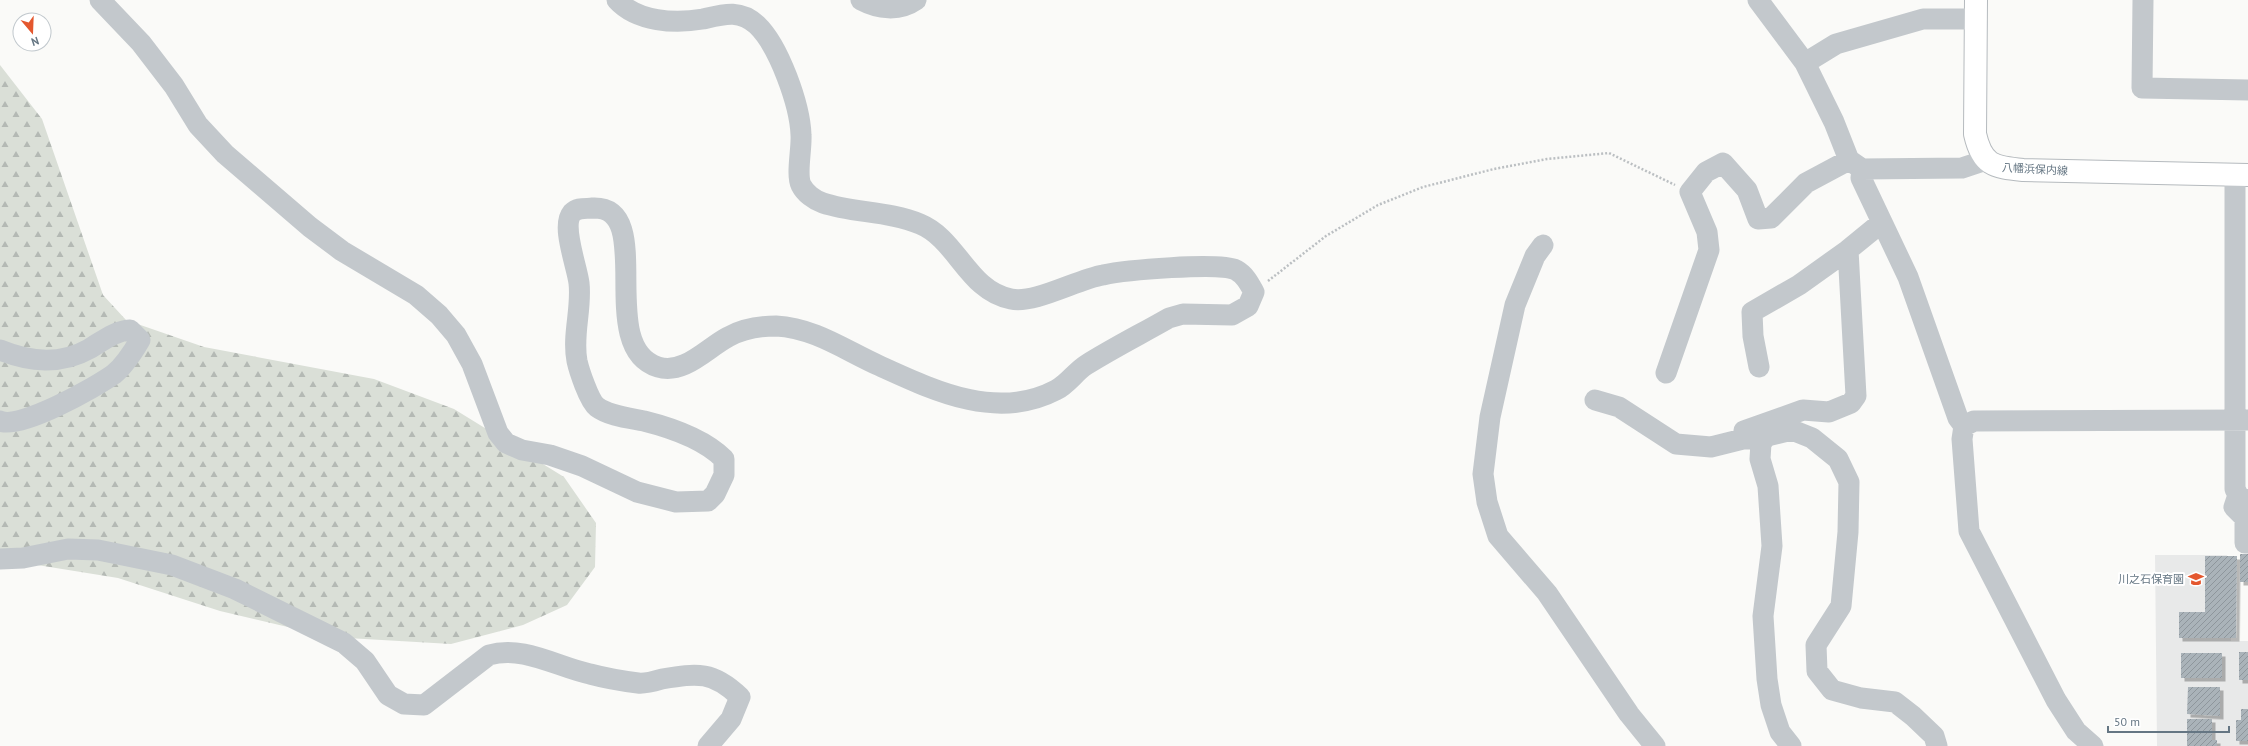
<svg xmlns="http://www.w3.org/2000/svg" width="2248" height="746" viewBox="0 0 2248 746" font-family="'PT Sans','Noto Sans JP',sans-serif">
<defs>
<pattern id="forest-firs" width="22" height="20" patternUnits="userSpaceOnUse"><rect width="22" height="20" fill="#dadfd7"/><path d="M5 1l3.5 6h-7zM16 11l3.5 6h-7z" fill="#b4b9b4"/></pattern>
<pattern id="building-hatch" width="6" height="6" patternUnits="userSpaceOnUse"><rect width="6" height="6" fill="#aab3b9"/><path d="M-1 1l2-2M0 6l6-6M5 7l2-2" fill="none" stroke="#8e969c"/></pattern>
<filter id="shadow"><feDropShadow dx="3.5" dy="3.5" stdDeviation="0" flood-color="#0004"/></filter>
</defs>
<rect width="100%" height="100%" fill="#fafaf8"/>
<path fill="#e8e9e9" d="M 2155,555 L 2227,555 L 2231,641 L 2248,641 L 2248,746 L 2157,746 Z"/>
<path fill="url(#forest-firs)" d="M 0,65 L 42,119 L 103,295 L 126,320 L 204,347 L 374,379 L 454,409 L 564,477 L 596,523 L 595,567 L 567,605 L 523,625 L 451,644 L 330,637 L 220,611 L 118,578 L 0,559 Z"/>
<path fill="url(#building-hatch)" filter="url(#shadow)" d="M 2240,554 L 2248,554 L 2248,582 L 2240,582 Z
M 2205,556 L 2237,556 L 2236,638 L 2179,638 L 2179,612 L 2205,612 Z
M 2239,652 L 2248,652 L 2248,680 L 2239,680 Z
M 2181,653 L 2222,653 L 2222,678 L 2181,678 Z
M 2188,687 L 2220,687 L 2220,716 L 2187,714 Z
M 2241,709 L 2248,709 L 2248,741 L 2236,741 L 2236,720 L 2241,720 Z
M 2187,719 L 2212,719 L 2212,740 L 2217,740 L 2217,746 L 2187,746 Z"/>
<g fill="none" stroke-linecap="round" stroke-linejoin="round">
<defs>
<path id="major" d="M 1976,0 L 1975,134 C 1982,165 1993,167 2023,170 L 2248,175"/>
</defs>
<use href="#major" stroke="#b5babe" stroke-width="24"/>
<path stroke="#bbbfc2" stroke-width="2.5" stroke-dasharray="2 2" stroke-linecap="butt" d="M 1268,281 L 1326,236 L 1378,205 L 1423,187 L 1494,169 L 1547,159 L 1609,153 L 1675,185"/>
<path stroke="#c3c8cc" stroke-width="21" d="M 100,0 L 141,43 L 174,86 L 198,125 L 225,154 L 310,227 L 342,251 L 416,295 L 439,315 L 456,335 L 472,364 L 498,433 L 506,443 L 522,450 L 550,455 L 582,466 L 637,492 L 676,502 L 708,501 L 715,494 L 724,475 L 724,459 C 704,439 672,428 644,421 C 629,418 609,416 597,407 C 589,401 579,370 577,361 C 572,335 582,309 579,283 C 577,266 561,226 572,213 C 578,207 586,209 593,208 C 658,206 594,347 658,367 C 684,375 707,348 728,337 C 742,329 760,326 776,326 C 815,328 846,351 880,366 C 935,391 997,421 1056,390 C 1068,384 1075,372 1086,365 C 1113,348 1141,334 1169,318 L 1183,314 L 1232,315 L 1248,306 L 1254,292 C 1249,283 1245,275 1236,270 C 1219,262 1125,270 1103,275 C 1078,279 1035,304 1011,299 C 968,291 957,239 920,224 C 889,211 853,213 823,203 C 814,200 805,193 801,185 C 796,174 802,148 801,135 C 800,105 779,46 757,25 C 740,9 724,14 703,19 C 675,24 637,22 617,0
M 861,0 C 878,9 899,12 916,0
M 1758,0 L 1805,63 L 1834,122 L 1849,160 L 1862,169 L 1962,168 L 1986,160
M 2143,0 L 2142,88 L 2248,90
M 1805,63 L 1836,44 L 1923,19 L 1976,19
M 1862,169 L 1861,178 L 1908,277 L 1958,418 L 1964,426 L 1962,439 L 1969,531 L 2056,700 L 2076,731 L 2093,746
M 2235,175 L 2235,489 L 2238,495 L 2248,502
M 1543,245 L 1535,256 L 1515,305 L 1490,417 L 1483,474 L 1487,502 L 1498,536 L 1547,593 L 1629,714 L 1655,746
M 1848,250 L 1881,223
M 0,350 C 29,362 61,365 89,349 C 103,341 114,331 130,330 L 140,340 C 133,352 125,365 114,374 C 96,387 20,430 0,421
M 1666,373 L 1709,250 L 1707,232 L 1690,192 L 1706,172 L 1723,163 L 1747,190 L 1758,219 L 1771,218 L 1806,183 L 1849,160
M 1595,400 L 1619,407 L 1676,444 L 1711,447 L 1743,439 L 1755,439
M 1964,426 L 1974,421 L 2248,420
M 1743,439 L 1744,431 L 1803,410 L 1829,412 L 1851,403 L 1856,396 L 1848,250 L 1799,285 L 1752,312 L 1753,336 L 1759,367
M 2238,495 L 2234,507 L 2245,518 L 2245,543 L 2248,543
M 0,559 L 23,558 L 68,549 L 98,550 L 172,565 L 235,589 L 344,643 L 365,661 L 388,695 L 404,704 L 424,705 L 489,655 C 523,645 557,667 590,674 C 605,678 622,681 638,683 C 645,684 655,681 662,679 C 698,673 713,671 740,697 L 731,719 L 708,746
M 1791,746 L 1780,732 L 1771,705 L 1767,679 L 1763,616 L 1772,546 L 1768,486 L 1760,459 L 1761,443 L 1767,436 L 1792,430 L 1812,438 L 1838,459 L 1849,482 L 1848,532 L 1841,606 L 1816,645 L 1817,671 L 1832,690 L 1861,698 L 1895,702 L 1913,716 L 1934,736 L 1937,746"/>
<use href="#major" stroke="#fff" stroke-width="22"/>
</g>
<defs>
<symbol id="school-bare" viewBox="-9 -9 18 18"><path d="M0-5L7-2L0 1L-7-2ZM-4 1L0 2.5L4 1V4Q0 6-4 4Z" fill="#e4572e" stroke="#fff" stroke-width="2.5" paint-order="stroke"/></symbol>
</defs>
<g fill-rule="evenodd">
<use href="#school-bare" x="2185" y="568" width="22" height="22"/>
</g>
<g text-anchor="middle" stroke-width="4" stroke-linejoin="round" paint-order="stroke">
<g font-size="11" fill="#657683" stroke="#fff">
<text transform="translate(2035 169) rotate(3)" y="4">八幡浜保内線</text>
</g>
<g font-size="11" fill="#657683" stroke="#fff" text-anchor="end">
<text x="2184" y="583">川之石保育園</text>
</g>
</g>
<g transform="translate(32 32) rotate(161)"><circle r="19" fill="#ffffff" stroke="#c1c8cd"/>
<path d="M0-3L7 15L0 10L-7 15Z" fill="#e4572e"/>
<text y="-6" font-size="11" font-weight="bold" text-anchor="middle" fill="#657683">N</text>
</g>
<path d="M2108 726v6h121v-6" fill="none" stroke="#657683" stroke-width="2"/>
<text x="2114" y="726" font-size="12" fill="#657683" stroke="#ffffff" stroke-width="3" paint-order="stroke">50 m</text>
</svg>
